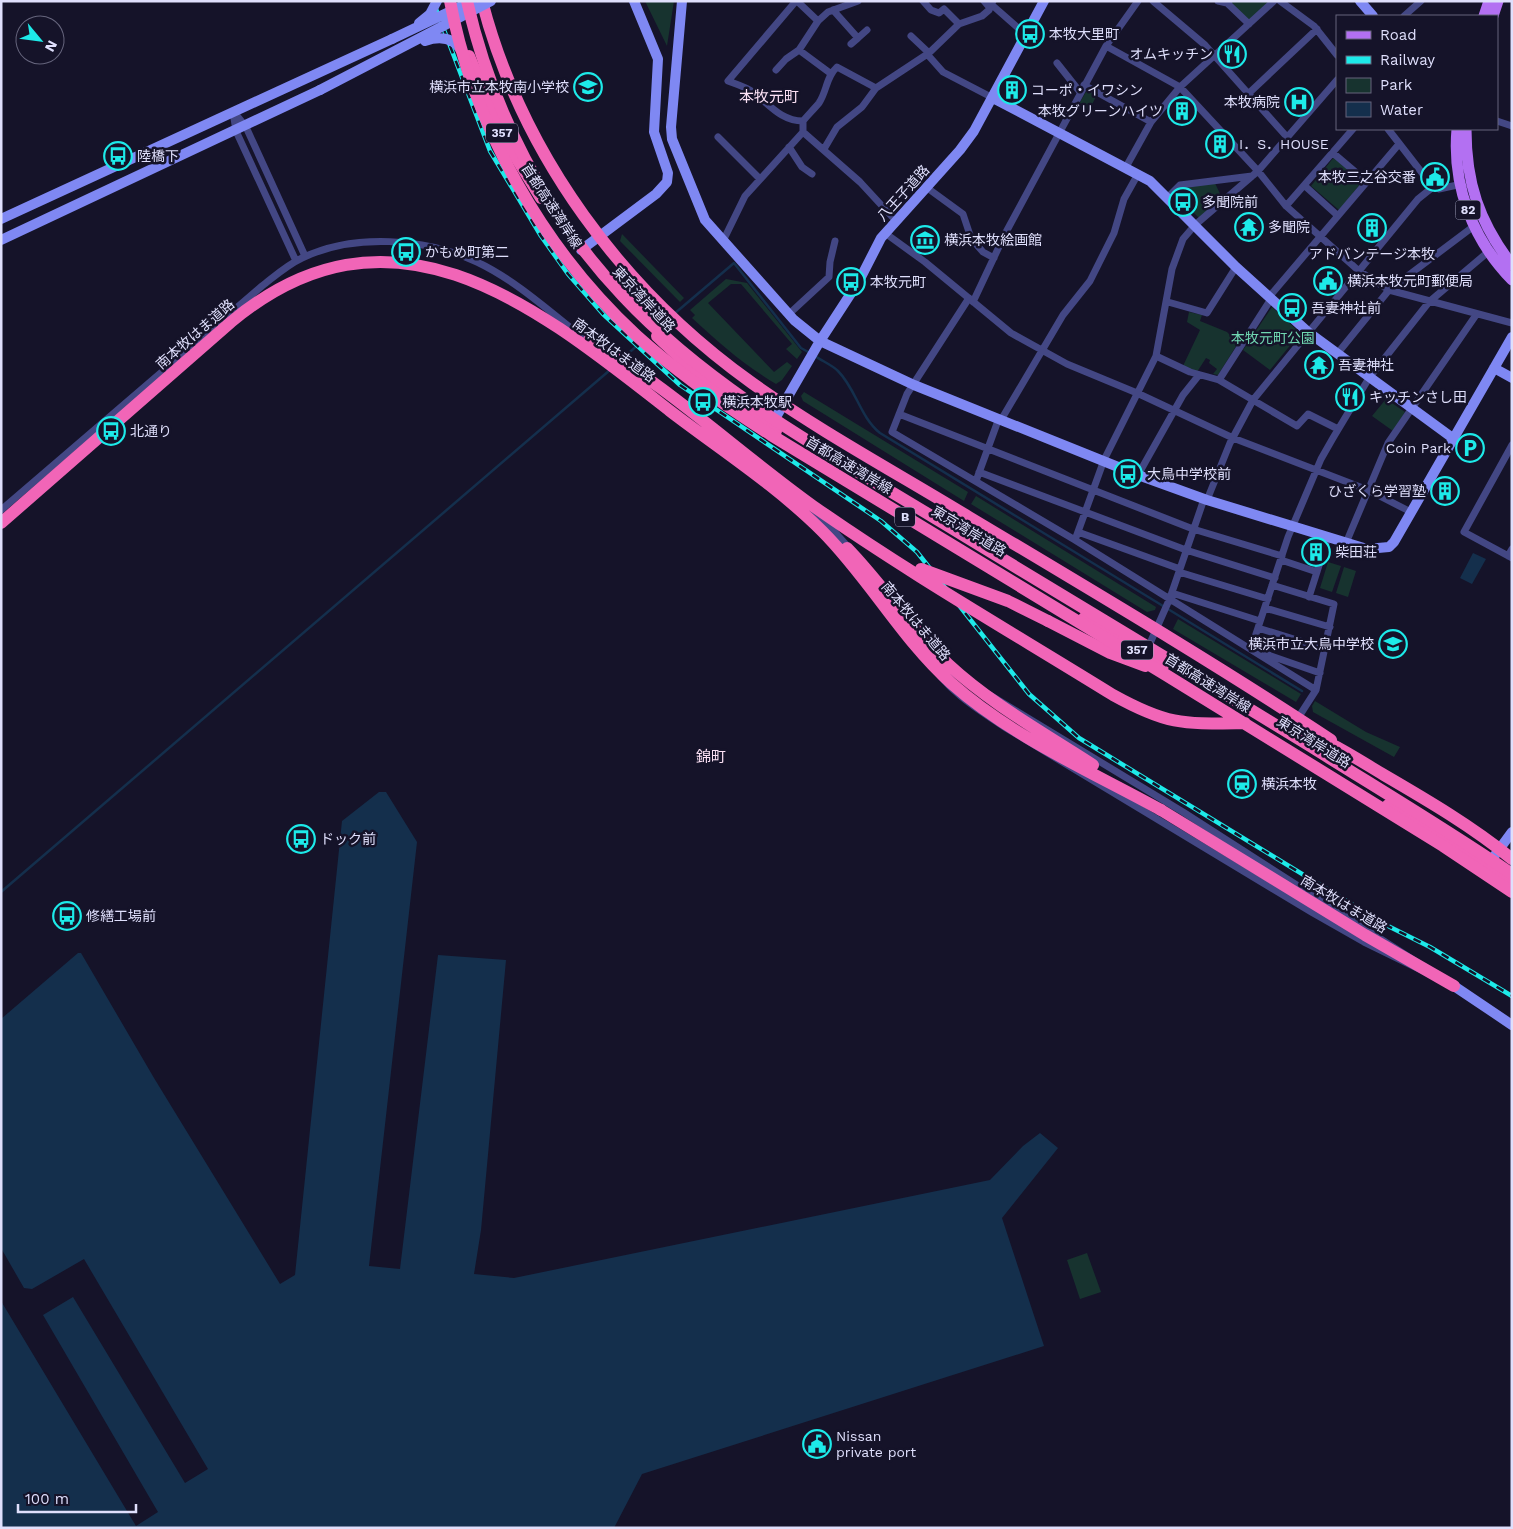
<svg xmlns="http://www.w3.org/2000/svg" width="1513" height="1529" viewBox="0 0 1513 1529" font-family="'Work Sans','Noto Sans JP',sans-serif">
<rect width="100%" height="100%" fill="#151329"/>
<path fill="#17332f" d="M 645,1 L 674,1 L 667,46 Z
M 1232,1 L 1272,1 L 1249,21 L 1230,3 Z
M 1087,90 L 1097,95 L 1089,110 L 1079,104 Z
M 1334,157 L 1362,179 L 1362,182 L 1339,210 L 1311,186 Z
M 1214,181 L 1222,198 L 1199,218 L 1176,195 L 1185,186 Z
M 622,234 L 684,298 L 680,302 L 620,241 Z
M 726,279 L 747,283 L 802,352 L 797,359 L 786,349 L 792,344 L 741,284 L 731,284 L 708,303 L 774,372 L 787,362 L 792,366 L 782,380 L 776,384 C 745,366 718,342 692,318 L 695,315 L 690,310 Z
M 1272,307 L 1298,331 L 1297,337 L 1270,370 L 1243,350 Z
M 1189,312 L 1202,315 L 1200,321 L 1227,332 L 1238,343 L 1218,375 L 1213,374 L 1217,369 L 1209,363 L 1210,360 L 1206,358 L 1197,372 L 1183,366 L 1200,330 L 1187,322 Z
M 804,392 L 968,492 L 964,501 L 803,401 L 801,396 Z
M 1386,399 L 1405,412 L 1393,431 L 1372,416 Z
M 976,496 L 1156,607 L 1155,610 L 1147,612 L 971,504 Z
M 1328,562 L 1341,566 L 1332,592 L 1320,588 Z
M 1344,567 L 1356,571 L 1348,597 L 1336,593 Z
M 1178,619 L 1301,694 L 1296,702 L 1173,629 Z
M 1315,701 L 1366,732 L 1400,747 L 1394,757 L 1313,712 L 1312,706 Z
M 1087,1253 L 1101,1292 L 1080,1299 L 1067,1260 Z"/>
<path fill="#142f4c" d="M 1473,553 L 1486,559 L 1472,584 L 1460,578 Z
M 379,792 L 386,792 L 417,842 L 369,1266 L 400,1269 L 438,955 L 506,960 L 481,1230 L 474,1274 L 514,1278 L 990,1180 L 1023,1146 L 1040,1133 L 1058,1148 L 1002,1218 L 1044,1346 L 642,1474 L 614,1528 L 1,1528 L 1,1301 L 136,1526 L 158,1512 L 43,1315 L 73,1297 L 185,1483 L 208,1469 L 84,1259 L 32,1289 L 24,1288 L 1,1248 L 1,1019 L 78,953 L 81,953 L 154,1078 L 280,1284 L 295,1275 L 342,821 Z"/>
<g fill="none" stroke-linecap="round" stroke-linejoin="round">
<path stroke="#142f4c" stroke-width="2.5" d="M 674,314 L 734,263 L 801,348 L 810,353
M 659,327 L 668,319
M 815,356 C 822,361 832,365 838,371 C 856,389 860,417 880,433 L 1302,691
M 623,358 L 640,343
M 1,892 L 610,370"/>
<path stroke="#434784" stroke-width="7" d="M 796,1 L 728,81 C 736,84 746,87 753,92 C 769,104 781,121 803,121
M 797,1 L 818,21 L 799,50
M 923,1 L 931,10 L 939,13 L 944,9 L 959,24
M 984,1 L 990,8
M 1153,1 L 1205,45 L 1287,137
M 1218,1 L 1227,3
M 1229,1 L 1227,3 L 1249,24
M 1280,1 L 1314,26 L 1337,55
M 992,5 L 1026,35
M 833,10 L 858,38 L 867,30
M 1404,16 L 1421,1
M 818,21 L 828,12 L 858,1
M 911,36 L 929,53
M 851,44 L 858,38
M 1106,46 L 1180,87 L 1258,171 L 1286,206 L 1359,271 L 1389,290 L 1512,323
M 927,54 L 943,72 L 993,98
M 1057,63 L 1080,92
M 776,70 L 786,59 L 799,50 L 830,73
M 1084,85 L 1151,122
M 876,88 L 837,67 C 826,77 827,91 819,103 C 814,109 808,115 803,121 L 803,132 L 860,182 L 896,221
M 1247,95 L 1317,29
M 233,112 L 236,131 L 296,261
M 234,112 L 246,127 L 305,256
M 1497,121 L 1512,126
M 1388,129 L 1433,187 L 1439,189 L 1462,184
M 718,137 L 760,179
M 789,147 L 802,167 L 812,174
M 824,149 L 837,127 L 862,107 L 876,88 L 929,53 L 959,24 L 982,16 L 989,10 L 993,1
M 1333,153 L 1366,181
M 1126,167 L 1151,122 L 1180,87 L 1274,1
M 1305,186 L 1337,215
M 926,187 L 963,214 L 970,235 L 976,244 L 983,252 L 994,258
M 1168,197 L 1180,185 L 1252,176
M 1286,206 L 1353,129
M 885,233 L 925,262 L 1011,333 L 1067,364 L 1137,393 L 1233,438 L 1368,490 L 1411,512
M 724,239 L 745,196 L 803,132
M 1269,297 L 1399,144
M 969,298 L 907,394 L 892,432 L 1075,540 L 1316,690
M 973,302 L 1005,234 L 1106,46 L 1138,1
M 1168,302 L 1207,313 L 1236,267
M 789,314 L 829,277 L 830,262 L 835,241
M 1337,354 L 1389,290 L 1474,226
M 1156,356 L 1190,372 L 1219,380 L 1297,426 L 1308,414 L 1338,429
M 1219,380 L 1271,299
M 899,414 L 1193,529 L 1282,556
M 1001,420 L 1063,315 L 1090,281 L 1114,233 L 1124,199 L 1138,174
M 1512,445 L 1464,532 L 1512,558
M 979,472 L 1186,550 L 1275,578
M 1138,475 L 1183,395 L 1199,375
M 976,481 L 999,418
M 1207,500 L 1230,443 L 1253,400 L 1418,199 L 1433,187
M 807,509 L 834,531 L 850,549
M 1,510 L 262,286 C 275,276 287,265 302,258 C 354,233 426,238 477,262 C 517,281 551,313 586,340
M 1078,532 L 1180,569
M 1075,540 L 1104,460 L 1156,356 L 1172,269 L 1183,239 L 1195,225 L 1258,171 L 1337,80
M 1346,543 L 1388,443 L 1476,315
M 1508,556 L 1512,549
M 1281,560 L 1317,572
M 1179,572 L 1268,599
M 1272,585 L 1334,604 L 1316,690 L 1298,718
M 1172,593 L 1260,621
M 1309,597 L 1328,537
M 1265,608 L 1330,627
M 1258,628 L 1326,649
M 1147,650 L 1170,598 L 1204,499
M 927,657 L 1183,812 L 1454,986 L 1364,942 L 1313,913 L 1006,728 C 975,708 945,689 927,657 Z
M 1320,673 L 1251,649 L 1288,537 L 1321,459 L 1333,438 L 1369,378 L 1429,302 L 1488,252"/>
<path stroke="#7f88f3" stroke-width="10" d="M 682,1 L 671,127 L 672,139 L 705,220 L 794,320 L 820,341 L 914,385 L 1138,475 L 1207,500 L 1367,549 L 1389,547 L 1394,542 L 1512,337
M 1360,1 L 1373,16
M 993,98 L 1150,181 L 1236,267 L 1308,332 L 1454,439
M 1,219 L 392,39
M 1,240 L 320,90
M 581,250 L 656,194 L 667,182 L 668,173 L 654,132 L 658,59 L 634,1
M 1494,368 L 1512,378
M 772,424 L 820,341 L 859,281 L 881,238 L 960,150 L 974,131 L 1044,1
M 1487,866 L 1512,832
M 1454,986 L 1512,1025"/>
<path stroke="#b370f2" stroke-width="11" d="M 1484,16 L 1489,1
M 1493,16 L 1498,1
M 1457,129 C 1452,185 1472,239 1512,280
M 1466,129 C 1466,183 1479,222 1512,265"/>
<path stroke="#f165b7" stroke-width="12" d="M 482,1 C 522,155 623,291 752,383 C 821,432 897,473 969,517 C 1091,590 1213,662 1331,740
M 469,56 L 503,136 L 541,198
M 657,336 L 701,377 L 776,431
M 1084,618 L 1163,666
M 1048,621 L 1110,653 L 1145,666
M 1388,805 L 1512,883
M 1161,810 L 1365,935 L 1454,986"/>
<defs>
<path id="rail" d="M 433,1 L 490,151 L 541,236 L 568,274 L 603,314 L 680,385 L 881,521 L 917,552 L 1029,694 L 1079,738 L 1384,924 L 1430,947 L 1512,996"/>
</defs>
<use href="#rail" stroke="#1deae9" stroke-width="4.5"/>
<use href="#rail" stroke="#151329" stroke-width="2.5" stroke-dasharray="8" stroke-linecap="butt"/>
<path stroke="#7f88f3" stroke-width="10" d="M 419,23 L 430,14 L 437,1
M 392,39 L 472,1
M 425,41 C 440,36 454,37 462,52
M 320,90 L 491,1"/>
<path stroke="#f165b7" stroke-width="12" d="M 450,1 C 474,128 543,249 637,336 C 678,373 724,405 771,435 L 1166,675 L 1443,846 L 1512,892
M 467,1 C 492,111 545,214 623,296 C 713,392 832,455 943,523 C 1066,597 1188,671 1310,746 C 1377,788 1446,829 1512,874
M 589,340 C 669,387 738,452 813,506 C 910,574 1013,633 1113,695 C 1169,726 1184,724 1245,723
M 1,523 L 231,322 C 393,187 537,307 670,411 C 721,450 777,486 822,531 C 869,578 901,638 951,683 C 1012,737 1090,771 1161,810
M 847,548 C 883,585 911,629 948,664 C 991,704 1044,733 1093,765
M 921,569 L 1008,601 L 1048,621
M 1285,727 C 1322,735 1352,756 1384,775 C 1427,800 1473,827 1512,859"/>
</g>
<defs>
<symbol id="bus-ring" viewBox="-11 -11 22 22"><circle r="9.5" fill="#151329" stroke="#1deae9" stroke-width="1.5"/><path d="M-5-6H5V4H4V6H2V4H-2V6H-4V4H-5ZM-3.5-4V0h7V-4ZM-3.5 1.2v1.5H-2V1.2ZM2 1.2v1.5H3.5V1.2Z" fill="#1deae9"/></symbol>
<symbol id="restaurant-ring" viewBox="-11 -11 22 22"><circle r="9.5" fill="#151329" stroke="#1deae9" stroke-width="1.5"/><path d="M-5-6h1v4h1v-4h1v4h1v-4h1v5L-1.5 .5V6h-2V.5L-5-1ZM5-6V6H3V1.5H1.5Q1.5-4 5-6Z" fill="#1deae9"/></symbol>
<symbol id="school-ring" viewBox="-11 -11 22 22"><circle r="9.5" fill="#151329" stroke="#1deae9" stroke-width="1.5"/><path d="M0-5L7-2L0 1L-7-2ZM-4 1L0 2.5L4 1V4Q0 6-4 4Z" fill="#1deae9"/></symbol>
<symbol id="building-ring" viewBox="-11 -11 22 22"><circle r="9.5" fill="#151329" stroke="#1deae9" stroke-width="1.5"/><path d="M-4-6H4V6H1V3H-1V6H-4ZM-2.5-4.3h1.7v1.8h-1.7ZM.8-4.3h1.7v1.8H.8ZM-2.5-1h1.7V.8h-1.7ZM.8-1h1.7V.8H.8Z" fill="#1deae9"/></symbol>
<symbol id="hospital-ring" viewBox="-11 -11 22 22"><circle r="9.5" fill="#151329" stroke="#1deae9" stroke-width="1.5"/><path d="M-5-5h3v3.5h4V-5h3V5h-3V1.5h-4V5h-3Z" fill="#1deae9"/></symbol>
<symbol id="civic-ring" viewBox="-11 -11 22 22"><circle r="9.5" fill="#151329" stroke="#1deae9" stroke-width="1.5"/><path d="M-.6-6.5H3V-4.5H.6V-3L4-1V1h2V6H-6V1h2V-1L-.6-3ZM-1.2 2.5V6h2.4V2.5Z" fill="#1deae9"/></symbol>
<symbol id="temple-ring" viewBox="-11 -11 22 22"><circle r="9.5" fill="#151329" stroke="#1deae9" stroke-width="1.5"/><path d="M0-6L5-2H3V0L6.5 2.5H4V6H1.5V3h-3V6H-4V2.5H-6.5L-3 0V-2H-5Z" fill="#1deae9"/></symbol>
<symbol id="museum-ring" viewBox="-11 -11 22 22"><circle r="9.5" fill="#151329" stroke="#1deae9" stroke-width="1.5"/><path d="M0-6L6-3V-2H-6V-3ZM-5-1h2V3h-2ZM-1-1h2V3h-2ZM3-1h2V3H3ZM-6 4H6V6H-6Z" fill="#1deae9"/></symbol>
<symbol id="parking-ring" viewBox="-11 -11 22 22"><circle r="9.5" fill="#151329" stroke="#1deae9" stroke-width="1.5"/><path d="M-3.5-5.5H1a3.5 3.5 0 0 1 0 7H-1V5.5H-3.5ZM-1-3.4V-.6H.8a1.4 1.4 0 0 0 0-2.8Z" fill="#1deae9"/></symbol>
<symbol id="station-ring" viewBox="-11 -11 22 22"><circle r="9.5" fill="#151329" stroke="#1deae9" stroke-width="1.5"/><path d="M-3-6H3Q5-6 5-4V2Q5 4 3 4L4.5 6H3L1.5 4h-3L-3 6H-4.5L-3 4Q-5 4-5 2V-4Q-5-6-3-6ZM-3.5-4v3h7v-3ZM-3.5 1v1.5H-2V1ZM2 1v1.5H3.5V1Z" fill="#1deae9"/></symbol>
</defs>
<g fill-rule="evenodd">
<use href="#bus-ring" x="1014" y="18" width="32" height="32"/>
<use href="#restaurant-ring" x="1216" y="38" width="32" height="32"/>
<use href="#school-ring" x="572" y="71" width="32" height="32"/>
<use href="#building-ring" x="996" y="74" width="32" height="32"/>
<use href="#hospital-ring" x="1283" y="86" width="32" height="32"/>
<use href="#building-ring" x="1166" y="95" width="32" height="32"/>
<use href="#building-ring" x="1204" y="128" width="32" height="32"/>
<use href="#bus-ring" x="102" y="140" width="32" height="32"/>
<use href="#civic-ring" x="1419" y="161" width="32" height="32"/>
<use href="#bus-ring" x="1167" y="186" width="32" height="32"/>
<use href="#temple-ring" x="1233" y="211" width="32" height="32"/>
<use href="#building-ring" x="1356" y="212" width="32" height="32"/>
<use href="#museum-ring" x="909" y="224" width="32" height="32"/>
<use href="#bus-ring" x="390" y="236" width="32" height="32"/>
<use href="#civic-ring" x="1312" y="265" width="32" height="32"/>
<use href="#bus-ring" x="835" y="266" width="32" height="32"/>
<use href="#bus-ring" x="1276" y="292" width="32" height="32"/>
<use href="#temple-ring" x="1303" y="349" width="32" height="32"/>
<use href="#restaurant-ring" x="1334" y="381" width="32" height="32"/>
<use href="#bus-ring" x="687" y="386" width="32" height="32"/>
<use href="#bus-ring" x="95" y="415" width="32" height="32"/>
<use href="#parking-ring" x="1454" y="432" width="32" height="32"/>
<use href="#bus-ring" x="1112" y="458" width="32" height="32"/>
<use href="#building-ring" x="1429" y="475" width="32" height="32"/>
<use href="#building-ring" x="1300" y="536" width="32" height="32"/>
<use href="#school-ring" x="1377" y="628" width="32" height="32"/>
<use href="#station-ring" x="1226" y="768" width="32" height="32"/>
<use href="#bus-ring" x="285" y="823" width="32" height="32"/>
<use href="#bus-ring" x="51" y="900" width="32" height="32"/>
<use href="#civic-ring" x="801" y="1428" width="32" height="32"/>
</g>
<g text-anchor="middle" stroke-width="5" stroke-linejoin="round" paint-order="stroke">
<g fill="#151329" stroke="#a2a2bd" stroke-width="1">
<rect x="486" y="123.5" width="32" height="19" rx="4"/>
<rect x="1455.5" y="200.5" width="25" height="19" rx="4"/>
<rect x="895" y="507.5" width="20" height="19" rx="4"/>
<rect x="1121" y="640.5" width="32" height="19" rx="4"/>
</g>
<g font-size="12" font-weight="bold" fill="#dfdffc">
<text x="502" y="137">357</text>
<text x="1468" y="214">82</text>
<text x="905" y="521">B</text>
<text x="1137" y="654">357</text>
</g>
<g font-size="14" fill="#dfdffc" stroke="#151329" text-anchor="start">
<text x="1049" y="39">本牧大里町</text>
<text x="1213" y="59" text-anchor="end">オムキッチン</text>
<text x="569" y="92" text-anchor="end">横浜市立本牧南小学校</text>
<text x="1031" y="95">コーポ・イワシン</text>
<text x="1280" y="107" text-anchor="end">本牧病院</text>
<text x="1163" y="116" text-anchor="end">本牧グリーンハイツ</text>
<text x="1239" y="149">I．S．HOUSE</text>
<text x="137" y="161">陸橋下</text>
<text x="1416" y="182" text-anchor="end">本牧三之谷交番</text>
<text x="1202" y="207">多聞院前</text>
<text x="1268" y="232">多聞院</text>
<text x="944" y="245">横浜本牧絵画館</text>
<text x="425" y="257">かもめ町第二</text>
<text x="1372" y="259" text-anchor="middle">アドバンテージ本牧</text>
<text x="1347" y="286">横浜本牧元町郵便局</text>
<text x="870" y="287">本牧元町</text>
<text x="1311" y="313">吾妻神社前</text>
<text x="1338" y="370">吾妻神社</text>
<text x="1369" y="402">キッチンさし田</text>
<text x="722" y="407">横浜本牧駅</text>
<text x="130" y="436">北通り</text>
<text x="1451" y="453" text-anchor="end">Coin Park</text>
<text x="1147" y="479">大鳥中学校前</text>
<text x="1426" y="496" text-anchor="end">ひざくら学習塾</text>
<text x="1335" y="557">柴田荘</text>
<text x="1374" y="649" text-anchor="end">横浜市立大鳥中学校</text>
<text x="1261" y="789">横浜本牧</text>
<text x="320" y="844">ドック前</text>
<text x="86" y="921">修繕工場前</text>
<text x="836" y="1441">Nissan<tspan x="836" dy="16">private port</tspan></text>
</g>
<g font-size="14" fill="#dfdffc" stroke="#151329">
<text transform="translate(903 193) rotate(-48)" y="5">八王子道路</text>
<text transform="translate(552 206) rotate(57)" y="5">首都高速湾岸線</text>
<text transform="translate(644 299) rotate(47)" y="5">東京湾岸道路</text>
<text transform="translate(195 334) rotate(-41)" y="5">南本牧はま道路</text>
<text transform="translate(614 350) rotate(36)" y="5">南本牧はま道路</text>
<text transform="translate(849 465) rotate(31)" y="5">首都高速湾岸線</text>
<text transform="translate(969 531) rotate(31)" y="5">東京湾岸道路</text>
<text transform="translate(916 621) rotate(50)" y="5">南本牧はま道路</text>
<text transform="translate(1208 683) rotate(32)" y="5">首都高速湾岸線</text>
<text transform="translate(1314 742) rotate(32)" y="5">東京湾岸道路</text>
<text transform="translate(1344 904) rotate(31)" y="5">南本牧はま道路</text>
</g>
<g font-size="14" fill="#70d7b2" stroke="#151329">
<text x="1273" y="343">本牧元町公園</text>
</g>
<g font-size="15" fill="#fce1f5" stroke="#151329">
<text x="769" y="102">本牧元町</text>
<text x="711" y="762">錦町</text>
</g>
</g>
<rect width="1513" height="1529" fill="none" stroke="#dfdffc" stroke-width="5"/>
<rect x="1336" y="15" width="162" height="115" fill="#151329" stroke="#66657d"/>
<rect x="1346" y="31" width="25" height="8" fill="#b370f2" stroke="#66657d"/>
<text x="1380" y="40" font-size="15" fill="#dfdffc">Road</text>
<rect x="1346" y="56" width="25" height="8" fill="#1deae9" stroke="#66657d"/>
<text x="1380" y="65" font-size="15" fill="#dfdffc">Railway</text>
<rect x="1346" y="78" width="25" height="15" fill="#17332f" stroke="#66657d"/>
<text x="1380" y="90" font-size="15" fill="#dfdffc">Park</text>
<rect x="1346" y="102" width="25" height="15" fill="#142f4c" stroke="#66657d"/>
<text x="1380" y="115" font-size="15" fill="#dfdffc">Water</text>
<g transform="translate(40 40) rotate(119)"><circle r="24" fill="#151329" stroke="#66657d"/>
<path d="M0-4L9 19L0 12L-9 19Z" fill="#1deae9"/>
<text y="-8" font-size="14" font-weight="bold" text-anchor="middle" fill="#dfdffc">N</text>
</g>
<path d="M18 1504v8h118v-8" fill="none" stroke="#dfdffc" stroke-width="2.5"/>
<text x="25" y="1504" font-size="15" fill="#dfdffc" stroke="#151329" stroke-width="4" paint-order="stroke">100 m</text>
</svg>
